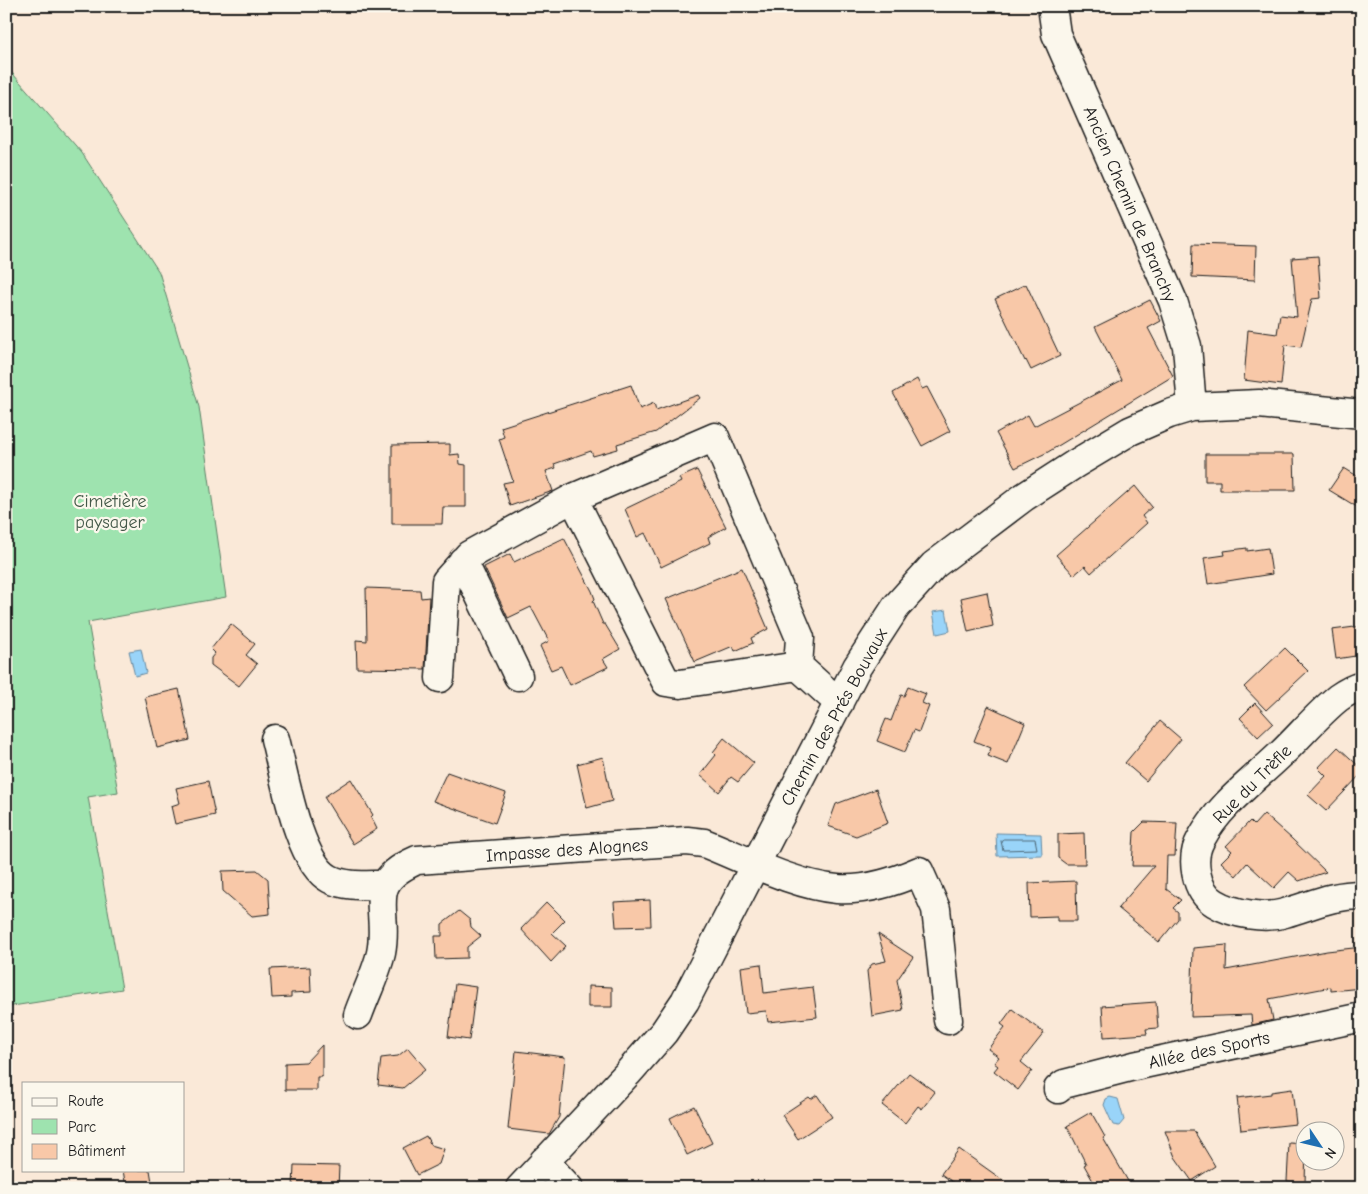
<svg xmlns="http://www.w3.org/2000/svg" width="1368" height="1194" viewBox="0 0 1368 1194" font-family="'Comic Neue',sans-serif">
<rect width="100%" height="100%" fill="#fae9d8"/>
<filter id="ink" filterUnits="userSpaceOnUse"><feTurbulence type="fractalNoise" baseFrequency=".02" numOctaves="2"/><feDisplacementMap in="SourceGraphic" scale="10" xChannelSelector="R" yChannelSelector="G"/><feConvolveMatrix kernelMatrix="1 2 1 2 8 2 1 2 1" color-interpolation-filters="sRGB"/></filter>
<g filter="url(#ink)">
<path fill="#9ee3af" stroke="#5d8066" d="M 6,66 L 82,153 L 159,272 L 199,407 L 226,597 L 88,622 L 118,792 L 88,797 L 122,989 L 6,1007 Z"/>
<path fill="#99d4f9" stroke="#678aa1" d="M 946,610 L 950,631 L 937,634 L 933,612 Z
M 141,649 L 146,673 L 135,676 L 129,651 Z
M 996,833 L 1041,834 L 1042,855 L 997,856 Z
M 1110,1097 L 1118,1099 L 1124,1120 L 1119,1126 L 1113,1125 L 1104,1105 L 1106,1099 Z"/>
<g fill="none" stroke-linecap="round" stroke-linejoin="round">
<path stroke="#4e6674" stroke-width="1" d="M 1004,839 L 1035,839 L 1037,849 L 1003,850 L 1001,841 Z"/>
</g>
<path fill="#f8c8a8" stroke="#1c1c1c" d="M 1193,244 L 1256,246 L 1255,280 L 1192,277 Z
M 1318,256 L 1321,298 L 1312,299 L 1301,347 L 1285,345 L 1281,385 L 1244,380 L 1248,330 L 1277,334 L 1280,315 L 1297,317 L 1292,258 Z
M 1026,284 L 1060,356 L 1031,370 L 1026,360 L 1025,361 L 995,299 Z
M 1150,300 L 1161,321 L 1148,328 L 1173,376 L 1048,452 L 1015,468 L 996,433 L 1028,415 L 1034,426 L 1122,380 L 1095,327 Z
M 917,379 L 922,389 L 927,387 L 950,431 L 922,446 L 893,393 Z
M 631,385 L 640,409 L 654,403 L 656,410 L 698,395 L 700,398 L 656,432 L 617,444 L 618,449 L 593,456 L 591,451 L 554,464 L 556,468 L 546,471 L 553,491 L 510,506 L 503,483 L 513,481 L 499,439 L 504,437 L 501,427 Z
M 450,444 L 450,455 L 459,454 L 460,464 L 466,465 L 466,507 L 443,507 L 442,524 L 392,524 L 392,445 Z
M 1205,454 L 1294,454 L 1295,490 L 1220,490 L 1220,481 L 1205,481 Z
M 1344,468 L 1362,479 L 1362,510 L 1329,490 Z
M 697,470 L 726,527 L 708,537 L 710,543 L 661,567 L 645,533 L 637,537 L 625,509 L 681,482 L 679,478 Z
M 1135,486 L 1152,507 L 1142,516 L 1147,523 L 1091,573 L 1085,566 L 1074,575 L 1056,555 Z
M 564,538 L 592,591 L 595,599 L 593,601 L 603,624 L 605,624 L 620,649 L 603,659 L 608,667 L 570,685 L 561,666 L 551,670 L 540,646 L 549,641 L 531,607 L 508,618 L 484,567 L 510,554 L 514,562 Z
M 1247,548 L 1247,551 L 1268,548 L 1272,574 L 1208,584 L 1204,558 L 1225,555 L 1224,551 Z
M 742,568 L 768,629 L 751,638 L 753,643 L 735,651 L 733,646 L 695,662 L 666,599 Z
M 366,588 L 420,590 L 421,598 L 429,597 L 425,669 L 357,668 L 356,640 L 367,641 Z
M 987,592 L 993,626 L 968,632 L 961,598 Z
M 231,624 L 255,644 L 246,655 L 257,664 L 239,686 L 211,665 L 211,658 L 215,653 L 211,649 Z
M 1362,626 L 1362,655 L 1336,659 L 1332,630 Z
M 1285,648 L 1308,671 L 1266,710 L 1244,687 Z
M 908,687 L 926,694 L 922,703 L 929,706 L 919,732 L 914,730 L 905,752 L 877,741 L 886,719 L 891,721 L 901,695 L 904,696 Z
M 179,689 L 190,740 L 157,748 L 145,697 Z
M 1255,703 L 1273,723 L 1258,737 L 1240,718 Z
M 988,706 L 1025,723 L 1008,764 L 988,756 L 991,748 L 974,741 Z
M 1160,721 L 1181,739 L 1146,781 L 1125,763 Z
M 724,738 L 754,763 L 738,782 L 731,777 L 719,792 L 700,775 L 716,755 L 713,752 Z
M 1338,747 L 1362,769 L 1362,773 L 1326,811 L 1308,795 L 1326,776 L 1318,768 Z
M 603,757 L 612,801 L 587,808 L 577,764 Z
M 447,772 L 506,793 L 495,823 L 433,801 Z
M 351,779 L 373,815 L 371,817 L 377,829 L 353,844 L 324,797 Z
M 208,781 L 215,815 L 175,824 L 171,806 L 180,803 L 176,788 Z
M 876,789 L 888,823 L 856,836 L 828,826 L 836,804 Z
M 1264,814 L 1292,839 L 1326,872 L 1299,881 L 1289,872 L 1274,888 L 1247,863 L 1236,876 L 1221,862 L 1232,851 L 1226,846 L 1250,821 L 1254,825 Z
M 1144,822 L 1177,823 L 1175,856 L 1167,856 L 1166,889 L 1181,900 L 1173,908 L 1178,912 L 1178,919 L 1159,942 L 1118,908 L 1154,866 L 1132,866 L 1134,832 Z
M 1084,833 L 1085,864 L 1066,864 L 1058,858 L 1058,834 Z
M 257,870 L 268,879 L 270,914 L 252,916 L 223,891 L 222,871 Z
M 1076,881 L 1077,921 L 1057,921 L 1057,916 L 1030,917 L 1029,883 Z
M 650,900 L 651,926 L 616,927 L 614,902 Z
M 547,902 L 565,920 L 552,933 L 566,946 L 551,962 L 521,929 Z
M 459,911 L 470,920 L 471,927 L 481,936 L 467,947 L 467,958 L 436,959 L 435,936 L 442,936 L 442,924 Z
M 878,934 L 913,957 L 897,980 L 903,1010 L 872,1016 L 867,971 L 872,964 L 886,961 Z
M 1227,945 L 1226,970 L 1327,951 L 1362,947 L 1362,988 L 1331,991 L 1331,987 L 1269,999 L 1273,1020 L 1252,1025 L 1251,1015 L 1191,1017 L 1193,948 Z
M 761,964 L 764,993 L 813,987 L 817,1017 L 768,1022 L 766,1011 L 746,1013 L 741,967 Z
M 310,967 L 311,992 L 291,993 L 291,997 L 272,998 L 270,969 Z
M 455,984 L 476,987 L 469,1040 L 448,1037 Z
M 588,986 L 612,987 L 612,1007 L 588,1007 Z
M 1156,1002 L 1158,1028 L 1146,1029 L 1147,1034 L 1104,1037 L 1102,1006 Z
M 1012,1009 L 1044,1033 L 1021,1062 L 1032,1071 L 1018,1090 L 994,1071 L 998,1066 L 994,1063 L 999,1057 L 988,1049 L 1005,1027 L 1001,1024 Z
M 322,1045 L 322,1077 L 317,1077 L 317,1090 L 285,1090 L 285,1063 L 306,1062 Z
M 408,1048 L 426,1069 L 403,1088 L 378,1085 L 381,1058 L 398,1056 Z
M 516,1051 L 565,1057 L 559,1117 L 549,1134 L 508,1129 Z
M 909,1073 L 935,1092 L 922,1109 L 918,1106 L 905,1123 L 882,1105 Z
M 1292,1089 L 1296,1124 L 1241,1130 L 1237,1098 L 1271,1094 L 1271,1092 Z
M 817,1095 L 832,1117 L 798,1139 L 782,1115 L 809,1097 L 811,1099 Z
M 694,1106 L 712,1143 L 687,1155 L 670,1118 Z
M 1091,1112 L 1105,1137 L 1103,1138 L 1132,1188 L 1097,1188 L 1084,1165 L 1086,1164 L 1067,1126 Z
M 1165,1131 L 1194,1131 L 1215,1166 L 1192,1181 L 1175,1157 Z
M 426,1136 L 431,1145 L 444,1149 L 439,1164 L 417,1175 L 403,1148 Z
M 1289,1143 L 1306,1144 L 1305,1184 L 1287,1181 Z
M 959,1149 L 1014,1188 L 961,1188 L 941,1174 Z
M 294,1165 L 339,1166 L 338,1188 L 293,1188 Z
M 123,1170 L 150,1170 L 153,1188 L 126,1188 Z"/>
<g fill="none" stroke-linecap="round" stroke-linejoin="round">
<defs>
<path id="minor" d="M 1052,6 L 1056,34 L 1173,301 L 1187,346 L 1192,407
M 463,561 L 518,676
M 798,666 L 680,684 L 666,682 L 573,498 L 715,437 L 800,638 L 798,666 L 839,703
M 440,678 L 446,581 L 469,555 L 573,498
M 1362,686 C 1354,688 1345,693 1338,698 C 1318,714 1300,736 1281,754 C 1254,780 1219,805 1201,839 C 1190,858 1195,891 1215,903 C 1233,914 1265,919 1285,913 C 1313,905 1331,895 1362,895
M 275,739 C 284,773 298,863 330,879 C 346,887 366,885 383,885
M 358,1015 C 365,995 376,974 381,953 C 390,908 362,884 417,860 L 687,841 L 704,843 C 745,859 793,885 837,889 C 865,891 894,882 919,871 L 936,909 L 948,1020
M 1058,1089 L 1064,1084 L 1134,1066 L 1362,1017
M 544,1161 L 569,1188
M 520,1188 L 628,1073 L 664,1032 L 685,1001 L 857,667 L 896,607 L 934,565 L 1024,497 L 1075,464 L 1130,431 L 1169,414 L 1192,407 L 1259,404 L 1362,414"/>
</defs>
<use href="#minor" stroke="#1c1c1c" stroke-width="31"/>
<use href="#minor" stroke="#fbf7ec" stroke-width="28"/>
</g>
</g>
<g text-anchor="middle" stroke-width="4.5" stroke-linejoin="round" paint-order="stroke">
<g font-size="18" fill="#1c1c1c" stroke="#fbf7ec">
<text transform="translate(1130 204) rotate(67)" y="6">Ancien Chemin de Branchy</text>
<text transform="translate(834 717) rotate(-61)" y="6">Chemin des Prés Bouvaux</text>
<text transform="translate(1252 784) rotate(-45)" y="6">Rue du Trèfle</text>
<text transform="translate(567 850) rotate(-4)" y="6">Impasse des Alognes</text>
<text transform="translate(1209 1050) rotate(-12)" y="6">Allée des Sports</text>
</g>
<g font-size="18" fill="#435848" stroke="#fbf7ec">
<text x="110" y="507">Cimetière<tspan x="110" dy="21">paysager</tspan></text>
</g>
</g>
<rect width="1368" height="1194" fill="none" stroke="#fbf7ec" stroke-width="25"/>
<rect x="12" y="12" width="1343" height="1169" fill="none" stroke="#1c1c1c" stroke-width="2" filter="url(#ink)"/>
<rect x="22" y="1082" width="162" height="90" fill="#fbf7ec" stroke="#a29f99"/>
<rect x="32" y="1098" width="25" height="8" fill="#fbf7ec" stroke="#a29f99"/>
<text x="68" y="1106" font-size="15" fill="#1c1c1c">Route</text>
<rect x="32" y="1119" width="25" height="15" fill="#9ee3af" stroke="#a29f99"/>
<text x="68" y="1132" font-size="15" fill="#1c1c1c">Parc</text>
<rect x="32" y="1144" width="25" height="15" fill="#f8c8a8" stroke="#a29f99"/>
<text x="68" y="1156" font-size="15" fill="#1c1c1c">Bâtiment</text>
<g transform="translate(1320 1146) rotate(125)"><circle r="24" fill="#fbf7ec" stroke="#a29f99"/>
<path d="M0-4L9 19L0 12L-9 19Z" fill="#1f6fb2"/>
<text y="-8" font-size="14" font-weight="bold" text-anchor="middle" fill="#1c1c1c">N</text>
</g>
</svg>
